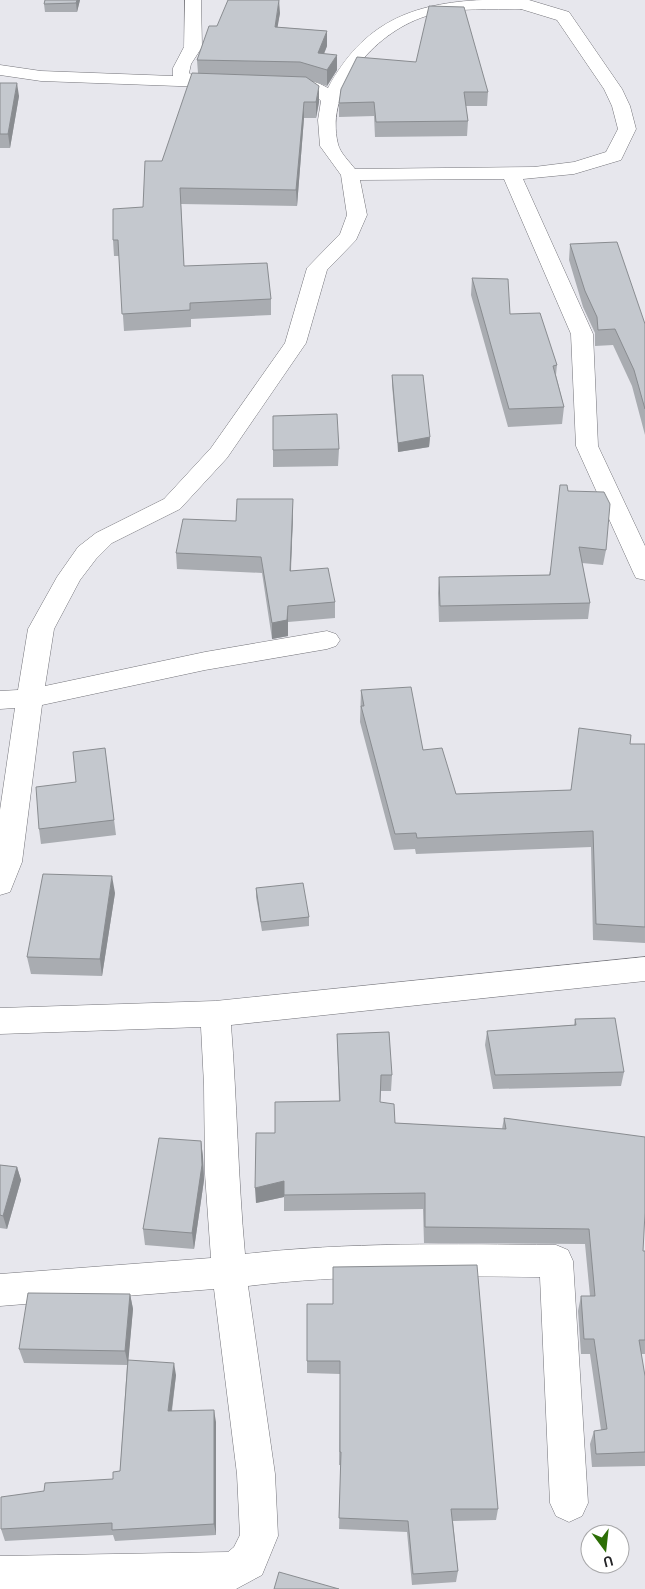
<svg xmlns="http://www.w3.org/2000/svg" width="645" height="1589" viewBox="0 0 645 1589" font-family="'Space Grotesk',sans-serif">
<rect width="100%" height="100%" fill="#e7e7ed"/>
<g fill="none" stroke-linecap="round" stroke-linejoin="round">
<defs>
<path id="street" d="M 185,0 L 201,0 L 202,47 L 191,64 L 189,73 L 194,77 L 233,80 L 236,84 L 233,88 L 41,81 L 0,75 L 0,65 L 41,71 L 173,76 L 173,68 L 184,47 Z
M 483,0 L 529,0 L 569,12 L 622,89 L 630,106 L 636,129 L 621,160 L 574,174 L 523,179 L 593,334 L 598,446 L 645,546 L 645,580 L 636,578 L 633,572 L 576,446 L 571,334 L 504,179 L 360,180 L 367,215 L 356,240 L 327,270 L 306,343 L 227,458 L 180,509 L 112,543 L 96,559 L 80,580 L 54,629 L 45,686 L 205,652 L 327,631 L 336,634 L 340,640 L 336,646 L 327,649 L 205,670 L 42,705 L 22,862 L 10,892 L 0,895 L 0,810 L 15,708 L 0,709 L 0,691 L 18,690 L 28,629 L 57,577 L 78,547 L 96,533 L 164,499 L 211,448 L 285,343 L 307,268 L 340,234 L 347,215 L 341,175 L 320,146 L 318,120 L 321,101 C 308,87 292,91 276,87 L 273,83 L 276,79 C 292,75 313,79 328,88 C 363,23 411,3 483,0 ZM 521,9 L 557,20 L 604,89 L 612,106 L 618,129 L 606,152 L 574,162 L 534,167 L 355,169 C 350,162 340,153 338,144 C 324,88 378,29 430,15 C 459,7 491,10 521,9 Z
M 645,957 L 645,981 L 231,1025 C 237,1101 238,1178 245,1254 C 348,1242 452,1244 556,1245 L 568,1250 L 573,1261 L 588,1503 L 582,1516 L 569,1522 L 556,1516 L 550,1503 L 540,1277 C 442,1276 345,1274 248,1286 L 275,1474 L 278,1536 L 262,1575 L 236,1589 L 0,1589 L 0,1556 L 228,1552 L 234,1547 L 240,1535 L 237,1474 L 214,1289 L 0,1306 L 0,1274 L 211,1258 L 205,1174 L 204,1085 L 201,1027 L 0,1034 L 0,1008 L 215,1001 Z"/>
</defs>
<use href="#street" stroke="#74747a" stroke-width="1"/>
<use href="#street" fill="#fff" fill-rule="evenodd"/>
</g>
<path fill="#a9acb1" d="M 45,0 L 80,0 L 77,12 L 45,12 L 44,4 Z
M 280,13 L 277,27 L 327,31 L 327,46 L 324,54 L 337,70 L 327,86 L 311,81 L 319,102 L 316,118 L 304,118 L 297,206 L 181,204 L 184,266 L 271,299 L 271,315 L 191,319 L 191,327 L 124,331 L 119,256 L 114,256 L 113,240 L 143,207 L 198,73 L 197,60 Z
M 0,83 L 19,96 L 10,148 L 0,148 Z
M 341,89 L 488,92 L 487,106 L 466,106 L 468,121 L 467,136 L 375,137 L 374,116 L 339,117 L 339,103 Z
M 570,244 L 643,319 L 645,324 L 645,435 L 632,386 L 613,345 L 595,346 L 595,333 L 583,307 L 569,260 Z
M 472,278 L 510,314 L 557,365 L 556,375 L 564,407 L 562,424 L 508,427 L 471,295 Z
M 392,375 L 430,437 L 429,447 L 398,452 L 392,385 Z
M 339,449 L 338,466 L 273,467 L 273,450 Z
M 568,491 L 606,550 L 603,565 L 582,563 L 590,603 L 588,619 L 439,622 L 438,593 L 439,577 L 549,575 Z
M 293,515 L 291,571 L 335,602 L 335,618 L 288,622 L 288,636 L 272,639 L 262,573 L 177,569 L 176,553 L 236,521 Z
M 361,690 L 423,750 L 456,794 L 570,790 L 630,744 L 645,744 L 645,943 L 593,940 L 591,847 L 416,854 L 415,849 L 394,850 L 360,722 Z
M 105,748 L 116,835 L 41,844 L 39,829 L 76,782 Z
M 256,888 L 309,917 L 309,926 L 262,931 L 256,897 Z
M 115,893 L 102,976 L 31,974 L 27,957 Z
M 575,1019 L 624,1072 L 621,1086 L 493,1089 L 485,1045 L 487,1031 L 574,1025 Z
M 337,1034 L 392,1075 L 391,1091 L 381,1091 L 380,1102 L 395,1123 L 502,1129 L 504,1118 L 643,1251 L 645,1251 L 645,1354 L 641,1354 L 645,1376 L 645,1466 L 592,1467 L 590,1444 L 594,1431 L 601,1430 L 590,1354 L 581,1354 L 578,1311 L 581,1296 L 590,1296 L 585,1244 L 424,1243 L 423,1209 L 284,1211 L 284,1197 L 256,1203 L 275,1133 L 339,1101 Z
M 201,1141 L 203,1157 L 204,1180 L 194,1249 L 145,1245 L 143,1229 Z
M 0,1165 L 17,1167 L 21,1180 L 7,1229 L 0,1228 Z
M 130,1294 L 133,1309 L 128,1360 L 176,1375 L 172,1411 L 216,1422 L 216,1535 L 115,1541 L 113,1535 L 5,1541 L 1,1529 L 44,1491 L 113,1479 L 120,1471 L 127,1365 L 24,1363 L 19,1349 Z
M 307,1304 L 498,1509 L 496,1520 L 453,1521 L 458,1571 L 456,1582 L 412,1585 L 407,1532 L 339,1529 L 341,1465 L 339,1465 L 340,1374 L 307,1373 Z"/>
<path fill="#898c90" d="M 77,0 L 80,0 L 77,12 L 76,3 Z
M 279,0 L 280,13 L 275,42 L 275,27 Z
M 327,31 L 327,46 L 318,68 L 318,53 Z
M 337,55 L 337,70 L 327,86 L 327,70 Z
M 17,83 L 19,96 L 10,148 L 8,134 Z
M 319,86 L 319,102 L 316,118 L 316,102 Z
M 304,102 L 304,118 L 297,206 L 296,190 Z
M 430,437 L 429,447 L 398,452 L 398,443 Z
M 293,499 L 293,515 L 290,587 L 290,571 Z
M 288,606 L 288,636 L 272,639 L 272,623 Z
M 112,876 L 115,893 L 102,976 L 100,959 Z
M 201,1141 L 203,1157 L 204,1180 L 194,1249 L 192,1233 Z
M 17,1167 L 21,1180 L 7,1229 L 3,1216 Z
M 284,1181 L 284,1197 L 256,1203 L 255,1188 Z
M 130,1294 L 133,1309 L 128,1365 L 125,1351 Z
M 174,1363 L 176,1375 L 170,1423 L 168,1411 Z
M 214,1410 L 216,1422 L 216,1535 L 214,1524 Z"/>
<path fill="#c4c8ce" stroke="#898c90" d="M 45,0 L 77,0 L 76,3 L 44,4 Z
M 228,0 L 279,0 L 275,27 L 327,31 L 318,53 L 337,55 L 327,70 L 300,62 L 197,60 L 209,26 L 217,26 Z
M 429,6 L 464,7 L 488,92 L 464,92 L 468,121 L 376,122 L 374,102 L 339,103 L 341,89 L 357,57 L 416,62 Z
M 192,73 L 306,77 L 319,86 L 316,102 L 304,102 L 296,190 L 180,188 L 184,266 L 267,263 L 271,299 L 190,303 L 190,310 L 122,314 L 118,240 L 113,240 L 113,209 L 143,207 L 145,161 L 162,161 Z
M 0,83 L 17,83 L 8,134 L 0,134 Z
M 617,242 L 645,324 L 645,409 L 634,370 L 615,329 L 598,330 L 597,317 L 585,291 L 570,244 Z
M 472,278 L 508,279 L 510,314 L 540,313 L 557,365 L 553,366 L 564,407 L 509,409 Z
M 392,375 L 423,375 L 430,437 L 398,443 Z
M 337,414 L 339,449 L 273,450 L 273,416 Z
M 560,485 L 567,485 L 568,491 L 604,492 L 610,504 L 606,550 L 579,547 L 590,603 L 440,606 L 439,577 L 550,575 Z
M 237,499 L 293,499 L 290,571 L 328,568 L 335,602 L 288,606 L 287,620 L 272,623 L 261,557 L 176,553 L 183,519 L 236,521 Z
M 411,687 L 423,750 L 442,748 L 456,794 L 571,790 L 579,728 L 631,735 L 630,744 L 645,744 L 645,927 L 596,924 L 593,831 L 417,838 L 416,833 L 395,834 L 361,706 L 364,706 L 361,690 Z
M 105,748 L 114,820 L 39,829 L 36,787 L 76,782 L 73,752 Z
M 43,874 L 112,876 L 100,959 L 27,957 Z
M 303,883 L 309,917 L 261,922 L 256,888 Z
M 615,1018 L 624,1072 L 495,1075 L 487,1031 L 576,1025 L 575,1019 Z
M 389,1032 L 392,1075 L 381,1075 L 380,1102 L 394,1104 L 395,1123 L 506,1129 L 504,1118 L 645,1137 L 645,1213 L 643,1251 L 645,1251 L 645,1340 L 639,1340 L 645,1376 L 645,1452 L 596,1454 L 594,1431 L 607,1429 L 594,1339 L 584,1339 L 581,1296 L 595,1296 L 589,1229 L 425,1227 L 425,1193 L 284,1195 L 284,1181 L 255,1188 L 256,1133 L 275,1133 L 275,1102 L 340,1101 L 337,1034 Z
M 159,1138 L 201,1141 L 202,1165 L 192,1233 L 143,1229 Z
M 0,1165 L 17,1167 L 3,1216 L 0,1215 Z
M 477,1265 L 498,1509 L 451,1509 L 458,1571 L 413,1574 L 408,1521 L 339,1518 L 341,1452 L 340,1452 L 340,1361 L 307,1361 L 307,1304 L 333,1304 L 333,1267 Z
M 28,1293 L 130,1294 L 125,1351 L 19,1349 Z
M 128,1360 L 174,1363 L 168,1411 L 214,1410 L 214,1524 L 112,1530 L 112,1523 L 1,1529 L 1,1497 L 44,1491 L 45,1483 L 113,1479 L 113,1472 L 120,1471 Z
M 279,1572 L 339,1589 L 274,1589 Z"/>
<g transform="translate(605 1549) rotate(165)"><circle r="24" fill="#ffffff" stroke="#a7a7a9"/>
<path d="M0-4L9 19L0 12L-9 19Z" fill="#2c6e05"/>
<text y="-8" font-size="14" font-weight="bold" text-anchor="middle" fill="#242427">U</text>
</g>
</svg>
